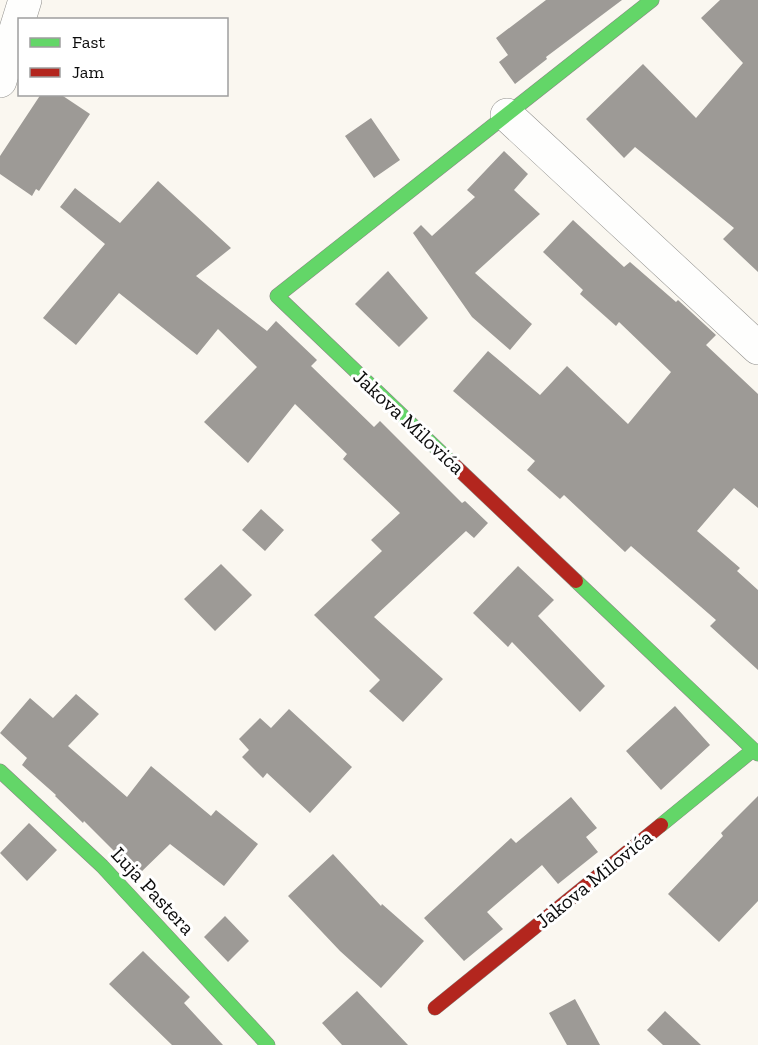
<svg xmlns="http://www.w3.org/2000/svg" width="758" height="1045" viewBox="0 0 758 1045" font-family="'Zilla Slab',serif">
<rect width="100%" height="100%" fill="#faf7f0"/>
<path fill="#9d9a96" d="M 546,0 L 622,0 L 546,57 L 547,59 L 515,84 L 499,62 L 508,55 L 496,38 Z
M 720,0 L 758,0 L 758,272 L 723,239 L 734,228 L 635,147 L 624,158 L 586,119 L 643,64 L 696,118 L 743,63 L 701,18 Z
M 41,94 L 60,94 L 90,114 L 39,191 L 36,189 L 32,196 L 0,174 L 0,156 Z
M 371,118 L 400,160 L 374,178 L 345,136 Z
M 504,151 L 528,174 L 514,190 L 540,214 L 475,273 L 532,324 L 510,350 L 472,317 L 413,233 L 421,225 L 432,236 L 475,197 L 467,190 Z
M 158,181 L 231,248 L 196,276 L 267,331 L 276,321 L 317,360 L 311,366 L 374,427 L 380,421 L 462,503 L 465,501 L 488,523 L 474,538 L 466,531 L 374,617 L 443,679 L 403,722 L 369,691 L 380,680 L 314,615 L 382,551 L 371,540 L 400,513 L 343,459 L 347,454 L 295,404 L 248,463 L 204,422 L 257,367 L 218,329 L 197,355 L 119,293 L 76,345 L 43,318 L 105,244 L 60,207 L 75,188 L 120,223 Z
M 573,220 L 624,267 L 630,262 L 676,302 L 678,300 L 716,335 L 706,345 L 758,394 L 758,508 L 734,488 L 697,531 L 740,568 L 737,571 L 758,590 L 758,670 L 710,626 L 716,620 L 631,546 L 625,552 L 564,495 L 560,499 L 527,470 L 535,461 L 453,391 L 488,351 L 540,395 L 567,366 L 628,424 L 671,372 L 619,322 L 616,326 L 580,294 L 583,290 L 543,252 Z
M 388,271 L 428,318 L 399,347 L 355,304 Z
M 261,509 L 284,530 L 265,551 L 242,530 Z
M 221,564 L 252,595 L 215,631 L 184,599 Z
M 518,566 L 554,600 L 538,616 L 605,686 L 580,712 L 512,642 L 508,647 L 473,613 Z
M 76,694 L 99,714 L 68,746 L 127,797 L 151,766 L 211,816 L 216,810 L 258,844 L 224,886 L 170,844 L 138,875 L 84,821 L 83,823 L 55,796 L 56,795 L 22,765 L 27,758 L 0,733 L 30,698 L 53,718 Z
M 675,706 L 710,745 L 661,790 L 626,751 Z
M 289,709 L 352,767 L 310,813 L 267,773 L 263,778 L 242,757 L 249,750 L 239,739 L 260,718 L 271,728 Z
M 758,796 L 758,901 L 719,942 L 668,894 L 723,836 L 721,833 Z
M 571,797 L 597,828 L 586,837 L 598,852 L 558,884 L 542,865 L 487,912 L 503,929 L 464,961 L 424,918 L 511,838 L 516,843 Z
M 29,823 L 57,850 L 27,881 L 0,853 Z
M 333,854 L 381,906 L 382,904 L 424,941 L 381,988 L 340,951 L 288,896 Z
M 225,916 L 249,941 L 228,962 L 204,937 Z
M 143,951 L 190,997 L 184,1003 L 223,1045 L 172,1045 L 109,984 Z
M 357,991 L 408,1045 L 342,1045 L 322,1023 Z
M 575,999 L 600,1045 L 567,1045 L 549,1013 Z
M 665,1011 L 701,1045 L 663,1045 L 647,1030 Z"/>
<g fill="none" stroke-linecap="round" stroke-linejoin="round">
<defs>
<path id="street" d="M 0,81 L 25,0
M 507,115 L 758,348"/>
<path id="fast" d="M 453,464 L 277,296 L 652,0
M 576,581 L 758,754
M 0,771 L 102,866 L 268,1045
M 661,825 L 753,750"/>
<path id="jam" d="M 453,464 L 576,581
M 435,1008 L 661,825"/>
</defs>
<use href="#street" stroke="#93928f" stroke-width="34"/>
<use href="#fast" stroke="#8a8885" stroke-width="15"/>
<use href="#jam" stroke="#8a8885" stroke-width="15"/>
<use href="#street" stroke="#fefefd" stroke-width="33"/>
<use href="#fast" stroke="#63d668" stroke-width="14"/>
<use href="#jam" stroke="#b3261e" stroke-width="14"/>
</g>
<g text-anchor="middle" stroke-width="6" stroke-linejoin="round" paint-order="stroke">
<g font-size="21" fill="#0c0c0c" stroke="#fff">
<text transform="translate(409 422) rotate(43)" y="7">Jakova Milovića</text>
<text transform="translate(594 879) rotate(-39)" y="7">Jakova Milovića</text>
<text transform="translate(153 891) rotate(47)" y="7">Luja Pastera</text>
</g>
</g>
<rect x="18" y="18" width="210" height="78" fill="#ffffff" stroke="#9e9e9e" stroke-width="1.5"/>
<rect x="30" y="38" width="30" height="9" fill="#63d668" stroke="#9e9e9e" stroke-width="1.5"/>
<text x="72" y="48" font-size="18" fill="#0c0c0c">Fast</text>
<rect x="30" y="68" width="30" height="9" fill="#b3261e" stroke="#9e9e9e" stroke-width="1.5"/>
<text x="72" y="78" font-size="18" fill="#0c0c0c">Jam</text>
</svg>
